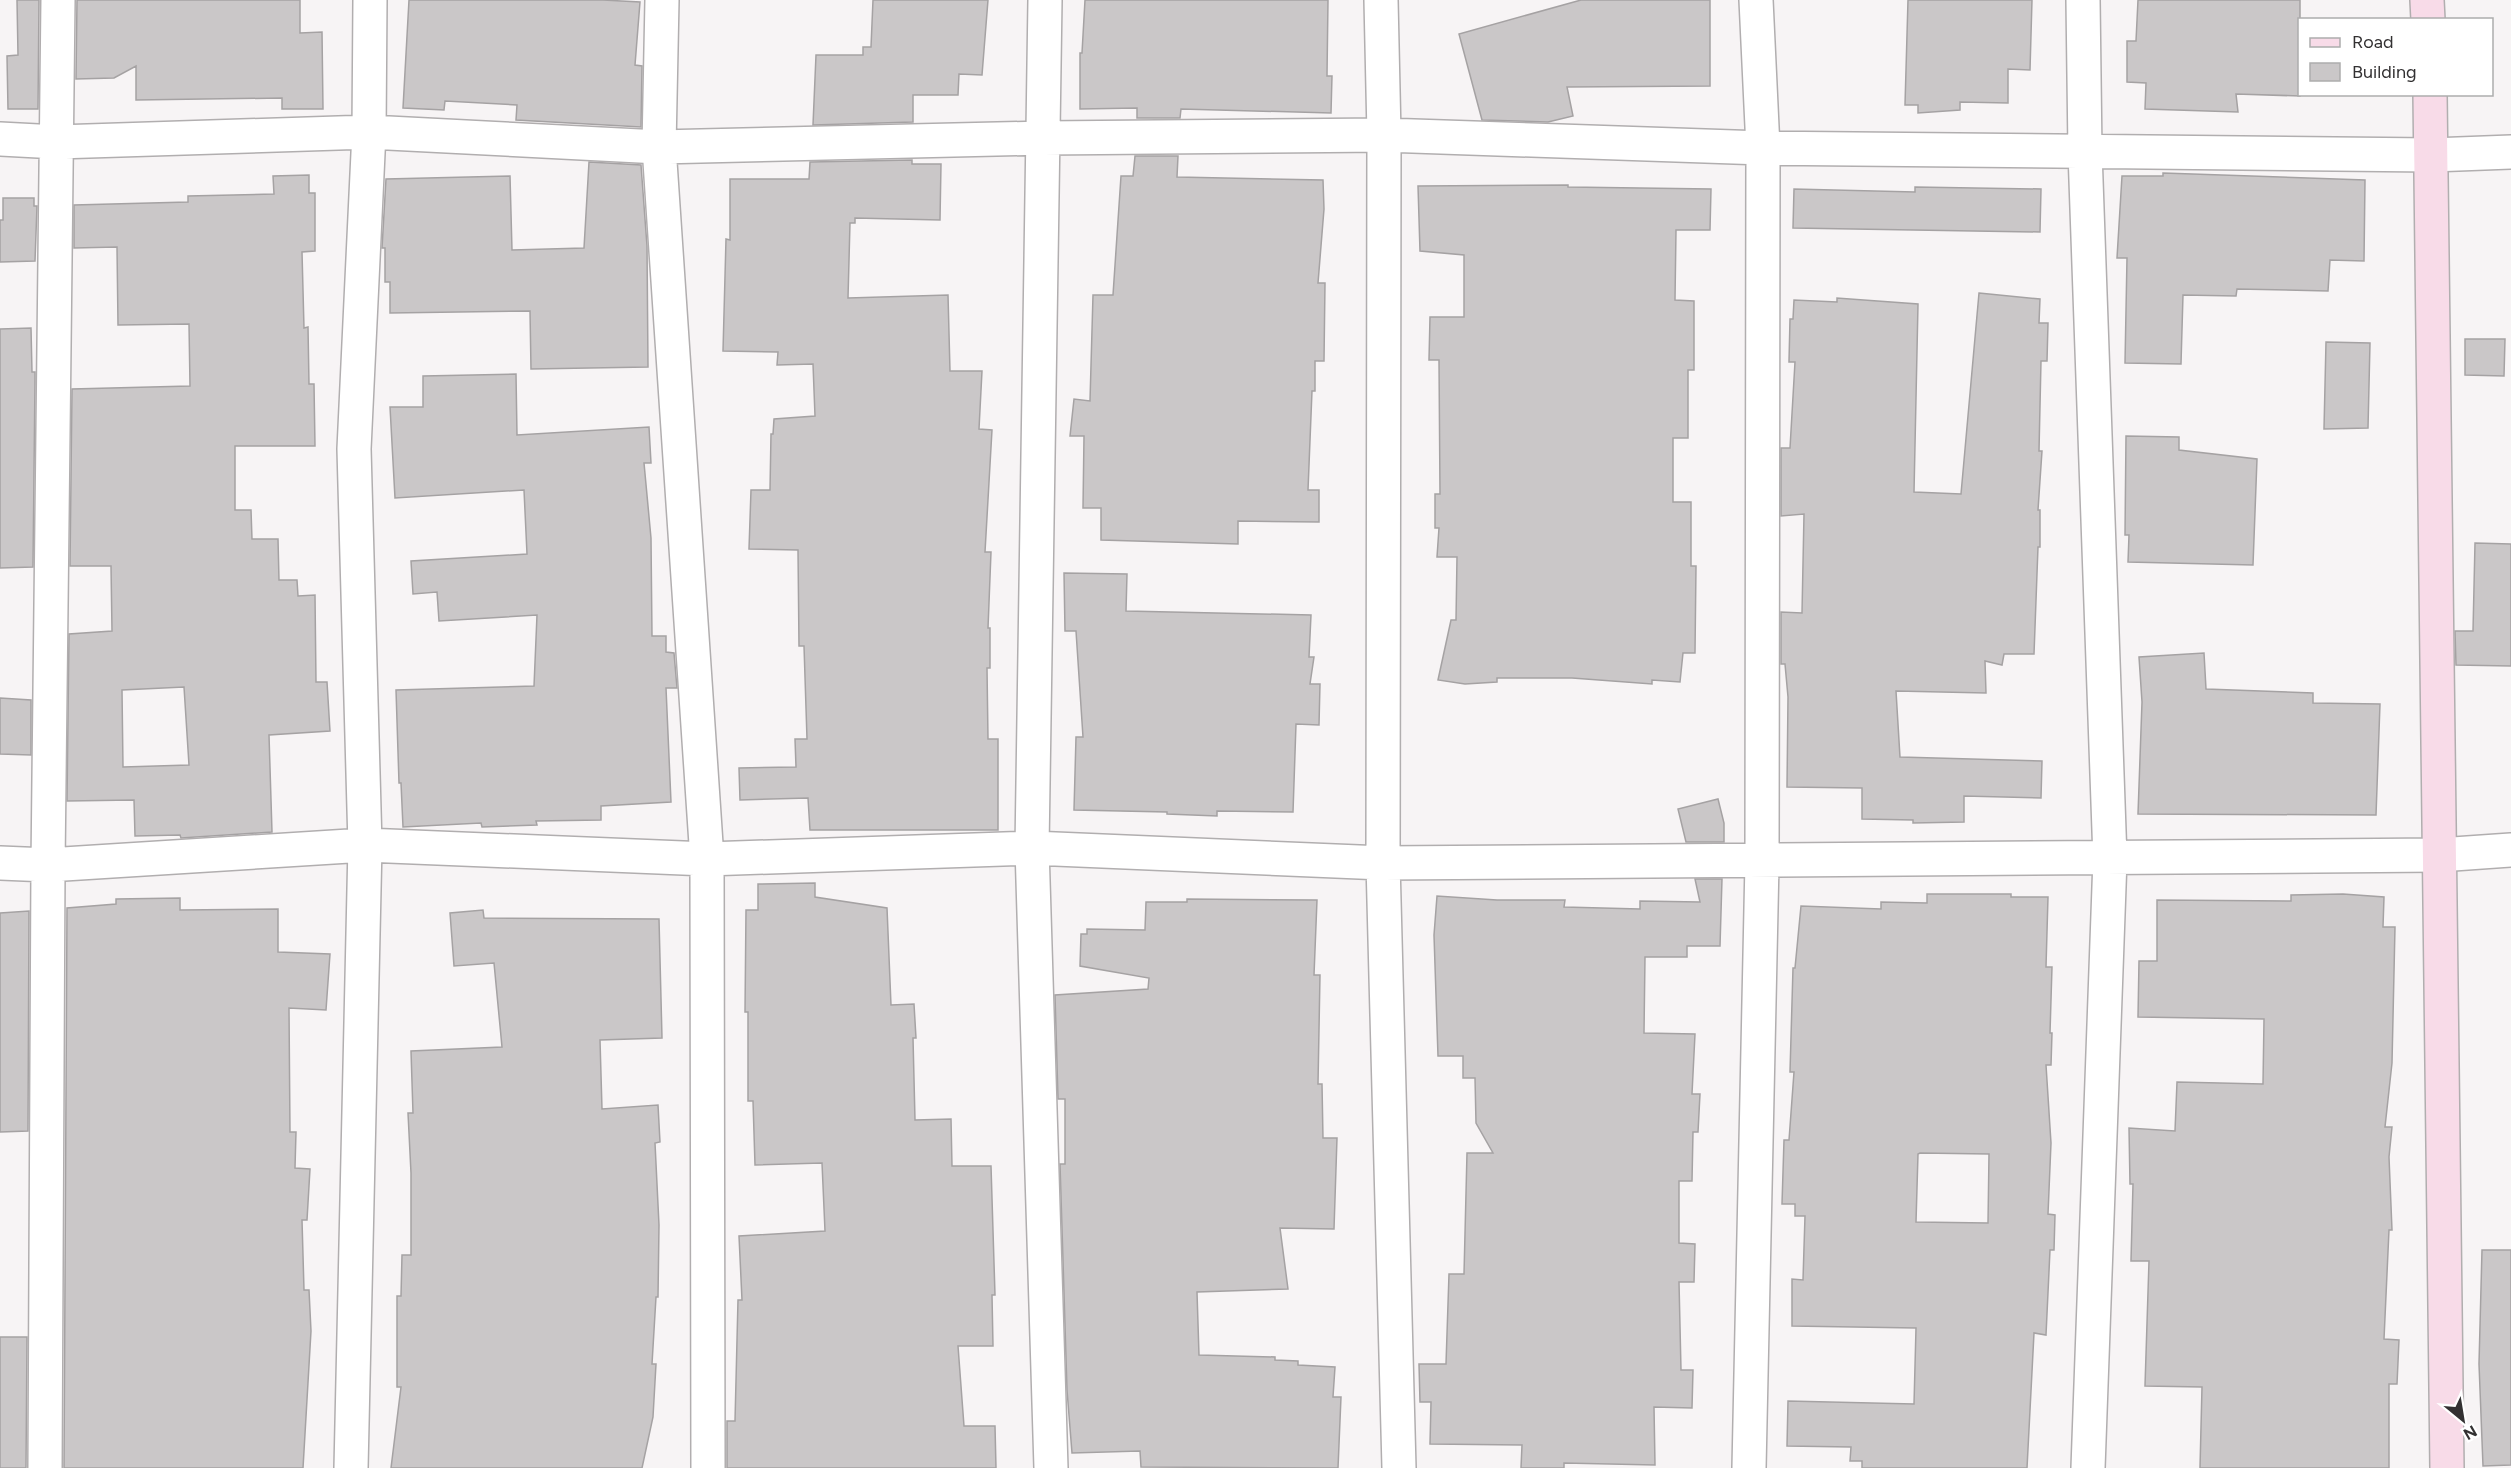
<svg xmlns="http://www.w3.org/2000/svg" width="2511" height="1468" viewBox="0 0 2511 1468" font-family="Figtree,sans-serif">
<rect width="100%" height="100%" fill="#f7f4f5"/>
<path fill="#cac7c8" stroke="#a5a2a3" stroke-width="1.5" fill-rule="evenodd" d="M 17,0 L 39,0 L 38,109 L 8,109 L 7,56 L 18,55 Z
M 77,0 L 300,0 L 300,33 L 322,32 L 323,109 L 282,109 L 282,98 L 136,100 L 136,66 L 114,78 L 76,79 Z
M 409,0 L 603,0 L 640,2 L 635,65 L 642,66 L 641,127 L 516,120 L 517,105 L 445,101 L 444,110 L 403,108 Z
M 873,0 L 988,0 L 982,75 L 959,74 L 958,95 L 913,95 L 913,122 L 813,125 L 816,55 L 863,55 L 863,47 L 871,47 Z
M 1085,0 L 1328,0 L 1327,76 L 1332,76 L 1331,113 L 1181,109 L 1180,118 L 1137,118 L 1137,108 L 1080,109 L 1080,53 L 1082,53 Z
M 1581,0 L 1710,0 L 1710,86 L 1567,87 L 1573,116 L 1548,122 L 1482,120 L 1459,34 Z
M 1908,0 L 2032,0 L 2030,70 L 2008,69 L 2008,103 L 1960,102 L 1960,110 L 1918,113 L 1918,105 L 1905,105 Z
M 2138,0 L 2300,0 L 2300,96 L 2236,94 L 2238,112 L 2145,109 L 2146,83 L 2127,82 L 2127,41 L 2136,41 Z
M 1135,156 L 1178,156 L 1177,177 L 1323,180 L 1324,209 L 1318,283 L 1325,283 L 1324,361 L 1315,361 L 1315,391 L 1312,391 L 1308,490 L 1319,490 L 1319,522 L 1238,521 L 1238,544 L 1101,540 L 1101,508 L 1083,508 L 1084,436 L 1070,436 L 1074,399 L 1090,401 L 1093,295 L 1113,295 L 1121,176 L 1133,176 Z
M 912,160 L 912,164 L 941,164 L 940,220 L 855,218 L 855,223 L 850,223 L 848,298 L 948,295 L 950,371 L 982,371 L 979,429 L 992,430 L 985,552 L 991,552 L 988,628 L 990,628 L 990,668 L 987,668 L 988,739 L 998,739 L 998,830 L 810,830 L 808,798 L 740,800 L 739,768 L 796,767 L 795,739 L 807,739 L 804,646 L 799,646 L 798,550 L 749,549 L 751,490 L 770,490 L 771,434 L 773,434 L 774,419 L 815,416 L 813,364 L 777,365 L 778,352 L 723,351 L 726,239 L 730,240 L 730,179 L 809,179 L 810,162 Z
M 589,162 L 641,165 L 647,246 L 648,367 L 531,369 L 530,311 L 390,313 L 390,282 L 385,282 L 385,248 L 382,248 L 386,179 L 510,176 L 512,250 L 584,248 Z
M 2163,173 L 2365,180 L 2364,261 L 2330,260 L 2328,291 L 2237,289 L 2236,296 L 2183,295 L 2181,364 L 2125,363 L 2127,258 L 2117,258 L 2122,176 L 2163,176 Z
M 309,175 L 309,193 L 315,193 L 315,251 L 302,252 L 304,328 L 308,327 L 309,384 L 314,384 L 315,446 L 235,446 L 235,510 L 251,510 L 252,539 L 278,539 L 279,580 L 297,580 L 298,596 L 315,595 L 316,682 L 327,682 L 330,731 L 269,735 L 272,832 L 181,838 L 180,835 L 135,836 L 134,800 L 67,801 L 69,634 L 112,631 L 111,566 L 70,566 L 72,389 L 190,386 L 189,324 L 118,325 L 117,247 L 74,248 L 74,205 L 188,202 L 188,196 L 274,194 L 273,176 ZM 184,687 L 189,765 L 123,767 L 122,690 Z
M 1568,185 L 1568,187 L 1711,189 L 1710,230 L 1676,230 L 1675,300 L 1694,301 L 1694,370 L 1688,370 L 1688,438 L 1673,438 L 1673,502 L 1691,502 L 1691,566 L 1696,566 L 1695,653 L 1683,653 L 1680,682 L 1652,680 L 1652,684 L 1572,678 L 1497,678 L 1497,682 L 1465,684 L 1438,680 L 1451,620 L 1456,620 L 1457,557 L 1437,557 L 1439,528 L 1435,528 L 1435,494 L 1440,494 L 1439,360 L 1429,360 L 1430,317 L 1464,317 L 1464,255 L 1420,251 L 1418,186 Z
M 1915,187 L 2041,189 L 2040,232 L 1793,228 L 1794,189 L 1915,192 Z
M 3,198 L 34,198 L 34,206 L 37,206 L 35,261 L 0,262 L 0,220 L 3,220 Z
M 1979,293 L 2040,299 L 2039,323 L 2048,323 L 2047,361 L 2041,361 L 2039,451 L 2042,451 L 2038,510 L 2040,510 L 2040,547 L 2038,547 L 2034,654 L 2004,654 L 2002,665 L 1985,661 L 1986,693 L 1896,691 L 1900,757 L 2042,761 L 2041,798 L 1964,796 L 1964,822 L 1913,823 L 1913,820 L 1862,819 L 1862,788 L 1787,787 L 1788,697 L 1785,664 L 1781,664 L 1781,612 L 1802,613 L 1804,514 L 1781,516 L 1781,448 L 1790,448 L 1795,362 L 1789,362 L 1790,319 L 1793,319 L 1794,300 L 1837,302 L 1837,298 L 1918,304 L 1914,492 L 1961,494 Z
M 31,328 L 32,372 L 35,372 L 35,380 L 33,567 L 0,568 L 0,329 Z
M 2465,339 L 2505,339 L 2504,376 L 2465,375 Z
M 2326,342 L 2370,343 L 2368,428 L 2324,429 Z
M 516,374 L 517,435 L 649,427 L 651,463 L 644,463 L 651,538 L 652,636 L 666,636 L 666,652 L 674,653 L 677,688 L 666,688 L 671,802 L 601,806 L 601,820 L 536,821 L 537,825 L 482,827 L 481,823 L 403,827 L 401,783 L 399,783 L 396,690 L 534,686 L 537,615 L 439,621 L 437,592 L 413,594 L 411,561 L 527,554 L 524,490 L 395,498 L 390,407 L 423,407 L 423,376 Z
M 2126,436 L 2179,437 L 2179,450 L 2257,459 L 2253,565 L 2128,562 L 2129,535 L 2125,535 Z
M 2475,543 L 2511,544 L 2511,666 L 2456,665 L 2455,631 L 2473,631 Z
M 1064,573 L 1127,574 L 1126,611 L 1311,615 L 1309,657 L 1314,657 L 1310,684 L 1320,684 L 1319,725 L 1296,724 L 1293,812 L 1217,811 L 1217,816 L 1167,814 L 1167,812 L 1074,810 L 1076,737 L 1083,737 L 1076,631 L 1065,631 Z
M 2204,653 L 2206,689 L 2313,693 L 2313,703 L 2380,704 L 2376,815 L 2138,814 L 2142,702 L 2139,657 Z
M 0,698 L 31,700 L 31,755 L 0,754 Z
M 1718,799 L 1724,823 L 1724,842 L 1686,842 L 1678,809 Z
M 1695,879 L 1722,879 L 1720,946 L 1687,946 L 1687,957 L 1645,957 L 1644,1033 L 1695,1034 L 1692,1094 L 1700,1094 L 1698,1132 L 1693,1132 L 1692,1181 L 1679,1181 L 1679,1243 L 1695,1244 L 1694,1282 L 1679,1282 L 1681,1370 L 1693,1370 L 1692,1408 L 1654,1407 L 1655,1465 L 1564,1463 L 1564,1468 L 1521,1468 L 1522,1445 L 1430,1444 L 1431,1402 L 1420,1402 L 1419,1364 L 1446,1364 L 1449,1274 L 1464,1274 L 1467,1153 L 1493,1153 L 1476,1123 L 1475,1078 L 1463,1078 L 1463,1056 L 1438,1056 L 1434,935 L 1437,896 L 1497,900 L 1565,900 L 1564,907 L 1640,909 L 1640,901 L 1700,902 Z
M 815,883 L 815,897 L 887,908 L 891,1005 L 914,1004 L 916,1038 L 913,1038 L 915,1120 L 951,1119 L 952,1166 L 991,1166 L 995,1295 L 992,1295 L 993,1346 L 958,1346 L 964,1426 L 995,1426 L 996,1468 L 727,1468 L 727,1421 L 735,1421 L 738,1300 L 742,1300 L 739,1236 L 825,1231 L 822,1163 L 755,1165 L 753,1101 L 748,1101 L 748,1012 L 745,1012 L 746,910 L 758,910 L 758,884 Z
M 1927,894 L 2011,894 L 2011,897 L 2048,897 L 2046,967 L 2052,967 L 2050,1033 L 2052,1033 L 2051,1065 L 2046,1065 L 2051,1143 L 2048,1214 L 2055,1215 L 2054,1250 L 2050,1250 L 2046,1335 L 2034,1333 L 2027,1468 L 1862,1468 L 1862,1461 L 1850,1461 L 1851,1447 L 1787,1446 L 1788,1401 L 1914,1404 L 1916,1328 L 1792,1326 L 1792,1279 L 1803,1280 L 1805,1216 L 1795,1216 L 1795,1204 L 1782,1204 L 1784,1140 L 1789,1140 L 1794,1072 L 1790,1072 L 1793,968 L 1795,968 L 1801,906 L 1881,909 L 1881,902 L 1927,903 ZM 1920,1153 L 1989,1154 L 1988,1223 L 1916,1222 L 1918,1154 Z
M 2343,894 L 2384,897 L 2383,927 L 2395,927 L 2392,1063 L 2385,1127 L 2392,1127 L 2389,1157 L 2392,1230 L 2389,1230 L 2384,1339 L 2399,1340 L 2397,1384 L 2389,1384 L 2389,1468 L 2200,1468 L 2202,1387 L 2145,1386 L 2149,1261 L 2131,1261 L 2133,1184 L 2130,1184 L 2129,1128 L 2175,1131 L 2177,1082 L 2263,1084 L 2264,1019 L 2138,1017 L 2139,961 L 2157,961 L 2157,900 L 2291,901 L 2291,895 Z
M 180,898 L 180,910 L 278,909 L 278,952 L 330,954 L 326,1010 L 289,1008 L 290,1132 L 296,1132 L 295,1168 L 310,1169 L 307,1220 L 302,1220 L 304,1290 L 309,1290 L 311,1331 L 303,1468 L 64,1468 L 67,908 L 116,904 L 116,899 Z
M 1187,899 L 1317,900 L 1314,975 L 1320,975 L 1318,1084 L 1322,1084 L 1323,1138 L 1337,1138 L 1334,1229 L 1280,1228 L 1288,1289 L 1197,1292 L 1199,1355 L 1275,1357 L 1275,1360 L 1298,1361 L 1298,1365 L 1335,1367 L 1333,1397 L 1341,1397 L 1338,1468 L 1141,1467 L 1140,1451 L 1072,1453 L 1067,1390 L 1060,1164 L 1065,1164 L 1065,1099 L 1058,1099 L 1055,995 L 1148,989 L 1149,978 L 1080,966 L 1081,934 L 1087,934 L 1087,929 L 1145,930 L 1146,902 L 1187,902 Z
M 483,910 L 484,918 L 659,919 L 662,1038 L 600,1040 L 602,1109 L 658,1105 L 660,1142 L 655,1143 L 659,1225 L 658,1297 L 656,1297 L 652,1364 L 656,1364 L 653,1417 L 642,1468 L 391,1468 L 401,1387 L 397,1387 L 397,1296 L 401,1296 L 402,1255 L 411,1255 L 411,1173 L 408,1113 L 413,1113 L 411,1051 L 502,1047 L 494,963 L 454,966 L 450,913 Z
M 29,911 L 28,1131 L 0,1132 L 0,913 Z
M 2482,1250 L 2511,1250 L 2511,1465 L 2483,1466 L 2479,1364 Z
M 0,1337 L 27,1337 L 26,1468 L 0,1468 Z"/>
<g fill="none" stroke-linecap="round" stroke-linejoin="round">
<defs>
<path id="street" d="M 662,0 L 659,147 L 707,859 L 708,1468
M 1045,0 L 1032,848 L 1051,1468
M 1381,0 L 1384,135 L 1383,863 L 1399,1468
M 2083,0 L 2085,152 L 2110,859 L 2088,1468
M 0,139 L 57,142 L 369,132 L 659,147 L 1043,138 L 1384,135 L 1763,148 L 2432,155 L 2511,152
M 0,863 L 48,865 L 365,845 L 707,859 L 1032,848 L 1383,863 L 2439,855 L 2511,850
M 45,1468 L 48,865 L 58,0
M 351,1468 L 365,845 L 354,449 L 369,132 L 370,0
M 1749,1468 L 1762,862 L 1763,148 L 1756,0"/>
<path id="secondary" d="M 2427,0 L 2428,20
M 2430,94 L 2447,1468"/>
</defs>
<use href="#street" stroke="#b1aeaf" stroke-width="36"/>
<use href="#secondary" stroke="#b1aeaf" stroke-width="36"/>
<use href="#street" stroke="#fff" stroke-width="33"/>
<use href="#secondary" stroke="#f8dbe8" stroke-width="33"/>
</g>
<rect x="2298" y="18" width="195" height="78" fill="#ffffff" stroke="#adadad" stroke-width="1.5"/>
<rect x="2310" y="38" width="30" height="9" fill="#f8dbe8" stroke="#adadad" stroke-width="1.5"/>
<text x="2352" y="48" font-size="18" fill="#333132">Road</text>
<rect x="2310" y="63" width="30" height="18" fill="#cac7c8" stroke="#adadad" stroke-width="1.5"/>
<text x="2352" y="78" font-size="18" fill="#333132">Building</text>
<g transform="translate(2463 1420) rotate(150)" stroke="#ffffff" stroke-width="4.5" paint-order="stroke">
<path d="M0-4.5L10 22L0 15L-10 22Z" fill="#333132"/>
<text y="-9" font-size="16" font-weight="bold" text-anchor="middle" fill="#333132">N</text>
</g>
</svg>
